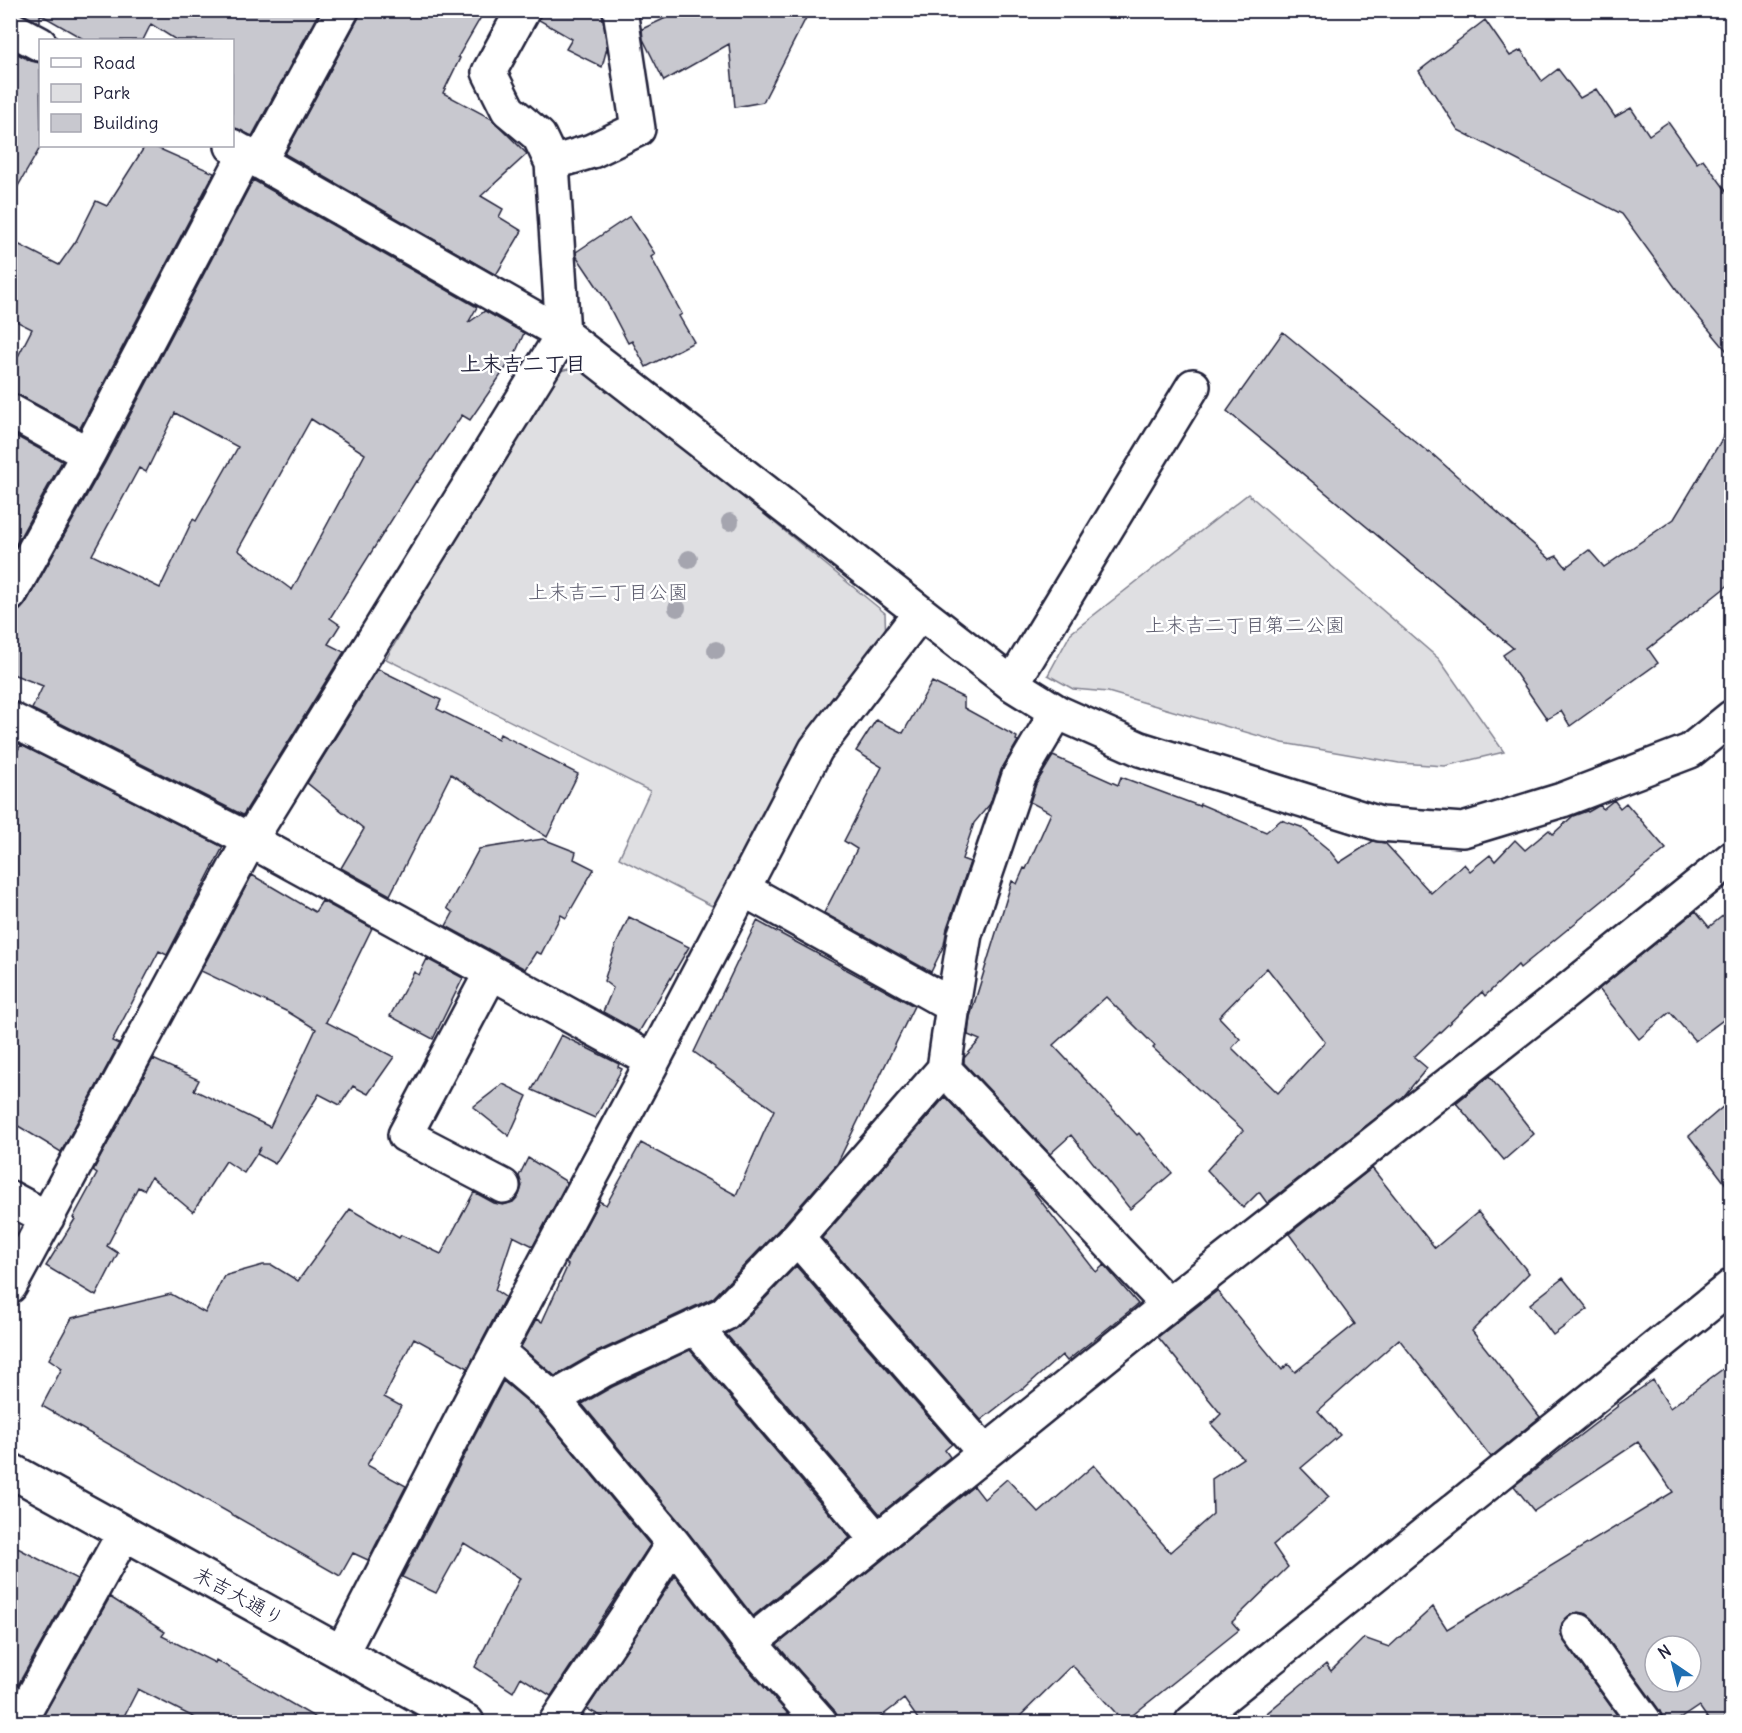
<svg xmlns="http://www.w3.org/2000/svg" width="1742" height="1733" viewBox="0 0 1742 1733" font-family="Delius,'Klee One',sans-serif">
<rect width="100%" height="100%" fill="#fff"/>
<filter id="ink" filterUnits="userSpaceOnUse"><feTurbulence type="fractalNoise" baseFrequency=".0167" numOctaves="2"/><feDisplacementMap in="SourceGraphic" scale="12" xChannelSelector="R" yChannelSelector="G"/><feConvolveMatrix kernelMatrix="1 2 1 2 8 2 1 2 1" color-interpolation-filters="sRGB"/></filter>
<g filter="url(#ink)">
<path fill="#dfdfe2" stroke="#80808e" stroke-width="1.5" d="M 583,366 L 885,613 L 886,642 L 716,908 L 619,858 L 650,791 L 386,659 L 550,373 Z
M 1248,494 L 1439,659 L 1504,752 L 1445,766 L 1399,763 L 1283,743 L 1108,692 L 1073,689 L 1048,675 L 1071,633 Z"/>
<path fill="#c8c8cf" stroke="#22223b" stroke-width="1.5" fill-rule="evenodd" d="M 15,10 L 320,10 L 252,136 L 232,127 L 232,40 L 176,40 L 151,24 L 143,40 L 85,40 L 40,14 L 40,23 Z
M 361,10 L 485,10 L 458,57 L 460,58 L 443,93 L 492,119 L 527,154 L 481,196 L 503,209 L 499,217 L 522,231 L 496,275 L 285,154 L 358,19 Z
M 542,10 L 602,10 L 607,48 L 602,67 L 566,49 L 572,39 L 539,20 Z
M 683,10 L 810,10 L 763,102 L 735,107 L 729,44 L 664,81 L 643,39 L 642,29 Z
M 1485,20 L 1510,56 L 1521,50 L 1542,81 L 1558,69 L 1580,98 L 1596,89 L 1615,117 L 1631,108 L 1649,135 L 1668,122 L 1697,163 L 1703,159 L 1731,197 L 1731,356 L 1685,301 L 1622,214 L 1458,130 L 1419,71 Z
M 10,50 L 31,61 L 40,63 L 41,146 L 10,200 Z
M 145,146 L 153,146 L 214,173 L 80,428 L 19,395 L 10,392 L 10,372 L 32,329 L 10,318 L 10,240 L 59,265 L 76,241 L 96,201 L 107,206 Z
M 253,180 L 477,307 L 468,323 L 485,311 L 524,333 L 514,356 L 470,420 L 462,415 L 417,482 L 416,481 L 330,618 L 340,625 L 328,644 L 344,652 L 243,815 L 32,709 L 43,686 L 10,673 L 10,613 L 20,610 L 26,603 L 105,463 ZM 175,413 L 238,447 L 196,521 L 193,519 L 160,588 L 92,555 L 139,468 L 146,472 ZM 311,419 L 365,454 L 292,590 L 238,550 Z
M 630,216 L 655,254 L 651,257 L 682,314 L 679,316 L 694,342 L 646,367 L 632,341 L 628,343 L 604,297 L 577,257 L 576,252 Z
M 1283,332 L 1429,453 L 1430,452 L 1550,559 L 1557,556 L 1566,567 L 1589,550 L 1604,567 L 1674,519 L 1731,424 L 1731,583 L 1648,649 L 1658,663 L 1570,726 L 1561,711 L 1547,719 L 1503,655 L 1513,648 L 1227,411 Z
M 10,433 L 62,461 L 10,555 Z
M 378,669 L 441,700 L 437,709 L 498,739 L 500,734 L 578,774 L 547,837 L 451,774 L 390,895 L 341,868 L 364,829 L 307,783 Z
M 932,682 L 964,698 L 964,708 L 1017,737 L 1016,740 L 1018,741 L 1001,770 L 990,804 L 974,823 L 962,859 L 970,862 L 947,928 L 944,945 L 931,972 L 824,913 L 857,849 L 844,841 L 882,767 L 856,751 L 876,720 L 903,733 Z
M 21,745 L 223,847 L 167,955 L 159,951 L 112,1041 L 119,1044 L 61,1152 L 10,1121 L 10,762 Z
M 1053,756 L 1118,785 L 1121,777 L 1199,806 L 1200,804 L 1266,832 L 1281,820 L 1301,827 L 1329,850 L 1339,863 L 1373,841 L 1385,843 L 1431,893 L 1464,864 L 1470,871 L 1490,855 L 1495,861 L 1515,840 L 1525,850 L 1549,830 L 1553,834 L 1573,816 L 1587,811 L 1588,812 L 1600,805 L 1603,809 L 1614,800 L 1620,808 L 1626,803 L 1666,849 L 1520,968 L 1518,965 L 1485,996 L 1482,992 L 1414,1057 L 1427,1068 L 1403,1097 L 1267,1203 L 1259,1192 L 1243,1208 L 1207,1170 L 1243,1130 L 1153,1048 L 1155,1046 L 1106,997 L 1053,1045 L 1137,1135 L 1139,1133 L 1172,1173 L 1130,1209 L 1071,1135 L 1050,1154 L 964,1063 L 964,1058 L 980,1040 L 968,1035 L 970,1017 L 1012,881 L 1017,884 L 1024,868 L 1026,869 L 1051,813 L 1030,802 L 1036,784 ZM 1267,968 L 1325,1042 L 1278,1093 L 1232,1048 L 1240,1039 L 1219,1017 Z
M 543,839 L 576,852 L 574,859 L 594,869 L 566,918 L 561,915 L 541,954 L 536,952 L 525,969 L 446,926 L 453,913 L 447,908 L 479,849 Z
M 252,875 L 315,912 L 322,901 L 372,928 L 326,1022 L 394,1057 L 368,1094 L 353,1086 L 340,1105 L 319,1094 L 275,1164 L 257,1154 L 261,1147 L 244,1173 L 226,1161 L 193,1212 L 151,1177 L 144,1190 L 138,1187 L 107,1246 L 118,1253 L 96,1296 L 46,1266 L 75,1219 L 73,1218 L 97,1174 L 93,1171 L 153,1059 L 199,1080 L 194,1090 L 270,1127 L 316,1029 L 288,1012 L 201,971 Z
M 1731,909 L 1731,1014 L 1695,1041 L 1670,1012 L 1639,1039 L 1599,989 L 1696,911 L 1709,927 Z
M 629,917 L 689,947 L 639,1032 L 603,1012 L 613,988 L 604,981 L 615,947 Z
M 757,921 L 914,1006 L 837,1164 L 783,1225 L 713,1298 L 595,1353 L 555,1376 L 521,1347 L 536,1319 L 542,1322 L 568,1265 L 566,1263 L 599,1201 L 606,1205 L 641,1143 L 736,1195 L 774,1110 L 694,1052 Z
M 427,959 L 463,978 L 433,1039 L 390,1016 L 414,972 L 419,975 Z
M 561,1035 L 619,1064 L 618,1067 L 622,1069 L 595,1118 L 532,1090 Z
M 1489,1076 L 1534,1134 L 1504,1160 L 1456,1103 Z
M 503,1084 L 527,1096 L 509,1136 L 473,1107 Z
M 945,1097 L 1026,1182 L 1096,1272 L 1104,1265 L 1138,1304 L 1067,1361 L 1062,1355 L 1022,1390 L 1021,1389 L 981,1420 L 822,1238 Z
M 1731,1100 L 1731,1191 L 1689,1136 Z
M 528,1158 L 567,1182 L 533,1246 L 513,1236 L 495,1290 L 505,1297 L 468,1368 L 414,1338 L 384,1397 L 401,1406 L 367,1465 L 406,1486 L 368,1560 L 353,1553 L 340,1576 L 42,1406 L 62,1368 L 49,1359 L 72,1318 L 171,1294 L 205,1313 L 224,1276 L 263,1265 L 272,1265 L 298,1281 L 350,1209 L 399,1238 L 401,1235 L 441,1254 L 474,1192 L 494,1203 L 503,1205 L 513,1202 L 519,1195 L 522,1186 L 519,1176 Z
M 1372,1168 L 1435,1248 L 1478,1212 L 1529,1273 L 1472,1331 L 1540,1417 L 1491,1457 L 1399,1339 L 1318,1411 L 1340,1435 L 1301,1468 L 1329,1497 L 1273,1545 L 1288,1567 L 1232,1622 L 1239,1630 L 1124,1722 L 1072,1665 L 1014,1722 L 920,1722 L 904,1699 L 874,1722 L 838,1722 L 834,1710 L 777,1645 L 974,1486 L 984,1499 L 1007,1479 L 1039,1513 L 1094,1465 L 1170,1552 L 1213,1514 L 1212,1479 L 1243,1458 L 1211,1424 L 1221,1414 L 1158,1337 L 1217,1291 L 1282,1370 L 1288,1364 L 1295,1372 L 1355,1324 L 1289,1234 Z
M 796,1266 L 952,1444 L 945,1450 L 950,1457 L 880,1514 L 726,1334 L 738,1327 Z
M 1563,1278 L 1588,1309 L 1553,1335 L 1530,1304 Z
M 690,1350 L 850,1538 L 753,1616 L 687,1531 L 582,1404 L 612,1387 Z
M 1731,1363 L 1731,1722 L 1710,1722 L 1699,1706 L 1675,1722 L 1663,1722 L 1660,1711 L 1594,1620 L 1587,1614 L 1578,1612 L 1569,1616 L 1562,1623 L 1560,1632 L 1564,1641 L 1622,1722 L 1256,1722 L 1326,1664 L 1331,1671 L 1364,1638 L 1389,1647 L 1433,1607 L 1447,1629 L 1673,1492 L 1638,1442 L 1534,1511 L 1514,1486 L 1618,1406 L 1617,1405 L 1653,1380 L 1670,1408 ZM 1655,1646 L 1691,1646 L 1691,1682 L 1655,1682 Z
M 503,1381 L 540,1412 L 650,1545 L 551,1696 L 521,1677 L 513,1692 L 475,1667 L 520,1578 L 464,1543 L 436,1593 L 402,1577 Z
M 10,1544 L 77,1579 L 10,1699 Z
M 675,1576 L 735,1655 L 790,1716 L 786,1722 L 612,1722 L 587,1709 Z
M 110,1597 L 165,1632 L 162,1636 L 215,1663 L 216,1660 L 323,1722 L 203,1722 L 138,1689 L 121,1722 L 49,1722 L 42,1718 Z"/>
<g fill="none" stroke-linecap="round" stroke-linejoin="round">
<defs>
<path id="minor" d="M 10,28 L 40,44
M 232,146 L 563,334 L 1012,684 L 1057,712 L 1140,749 L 1380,824 L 1463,830 L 1562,800 L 1690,751 L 1732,717
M 260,161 L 342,10
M 552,163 L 592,151 L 638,129 L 620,10
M 10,411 L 88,454
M 10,594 L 88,454 L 246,153
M 1012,684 L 1193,386
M 10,719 L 250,840 L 653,1061
M 743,889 L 953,1006
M 491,973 L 405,1135 L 503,1186
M 944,1069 L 1168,1305
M 10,1198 L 47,1218
M 797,1238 L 985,1453
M 10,1286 L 250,840 L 563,334 L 552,163 L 539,136 L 508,110 L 489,72 L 523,10
M 695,1327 L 877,1540
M 498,1352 L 553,1399 L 673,1543
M 553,1399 L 603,1370 L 724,1314 L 797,1238 L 944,1069 L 953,1006 L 965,934 L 1019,776 L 1057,712
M 10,1470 L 467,1722
M 1579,1631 L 1645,1722
M 750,1643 L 1168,1305 L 1562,995 L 1732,858
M 342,1652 L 470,1403 L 653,1061 L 816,749 L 920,613
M 19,1722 L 124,1533
M 556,1722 L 625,1619 L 673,1543 L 750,1643 L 820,1722
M 1192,1722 L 1732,1286"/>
</defs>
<use href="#minor" stroke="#22223b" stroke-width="38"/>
<use href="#minor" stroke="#fff" stroke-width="33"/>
</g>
<g fill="#a5a5af">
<circle cx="730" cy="522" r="9"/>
<circle cx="689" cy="559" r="9"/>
<circle cx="677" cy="608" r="9"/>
<circle cx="716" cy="650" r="9"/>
</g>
</g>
<g text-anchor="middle" stroke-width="5" stroke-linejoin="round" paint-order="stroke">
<g font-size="20" fill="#5b5b6d" stroke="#fff">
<text x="608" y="599">上末吉二丁目公園</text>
<text x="1245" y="632">上末吉二丁目第二公園</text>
</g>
<g font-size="20" fill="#22223b" stroke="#fff">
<text transform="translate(239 1596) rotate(29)" y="7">末吉大通り</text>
</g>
<g font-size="21" font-weight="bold" fill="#22223b" stroke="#fff">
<text x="523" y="371">上末吉二丁目</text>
</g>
</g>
<rect width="1742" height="1733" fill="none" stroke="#fff" stroke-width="36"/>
<rect x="18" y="18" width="1706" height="1697" fill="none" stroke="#22223b" stroke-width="2" filter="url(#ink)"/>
<rect x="39" y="39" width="195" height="108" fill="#ffffff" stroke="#a7a7b1" stroke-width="1.5"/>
<rect x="51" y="58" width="30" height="9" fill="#ffffff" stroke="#a7a7b1" stroke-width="1.5"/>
<text x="93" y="69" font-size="18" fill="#22223b">Road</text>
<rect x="51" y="84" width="30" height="18" fill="#dfdfe2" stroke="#a7a7b1" stroke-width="1.5"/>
<text x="93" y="99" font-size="18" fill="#22223b">Park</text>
<rect x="51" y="114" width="30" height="18" fill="#c8c8cf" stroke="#a7a7b1" stroke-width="1.5"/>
<text x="93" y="129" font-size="18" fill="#22223b">Building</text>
<g transform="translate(1673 1664) rotate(325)"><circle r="28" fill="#ffffff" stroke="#a7a7b1" stroke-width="1.5"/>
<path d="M0-4.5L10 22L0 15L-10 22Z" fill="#1f6fb2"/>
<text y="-9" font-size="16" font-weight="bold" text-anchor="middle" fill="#22223b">N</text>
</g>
</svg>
